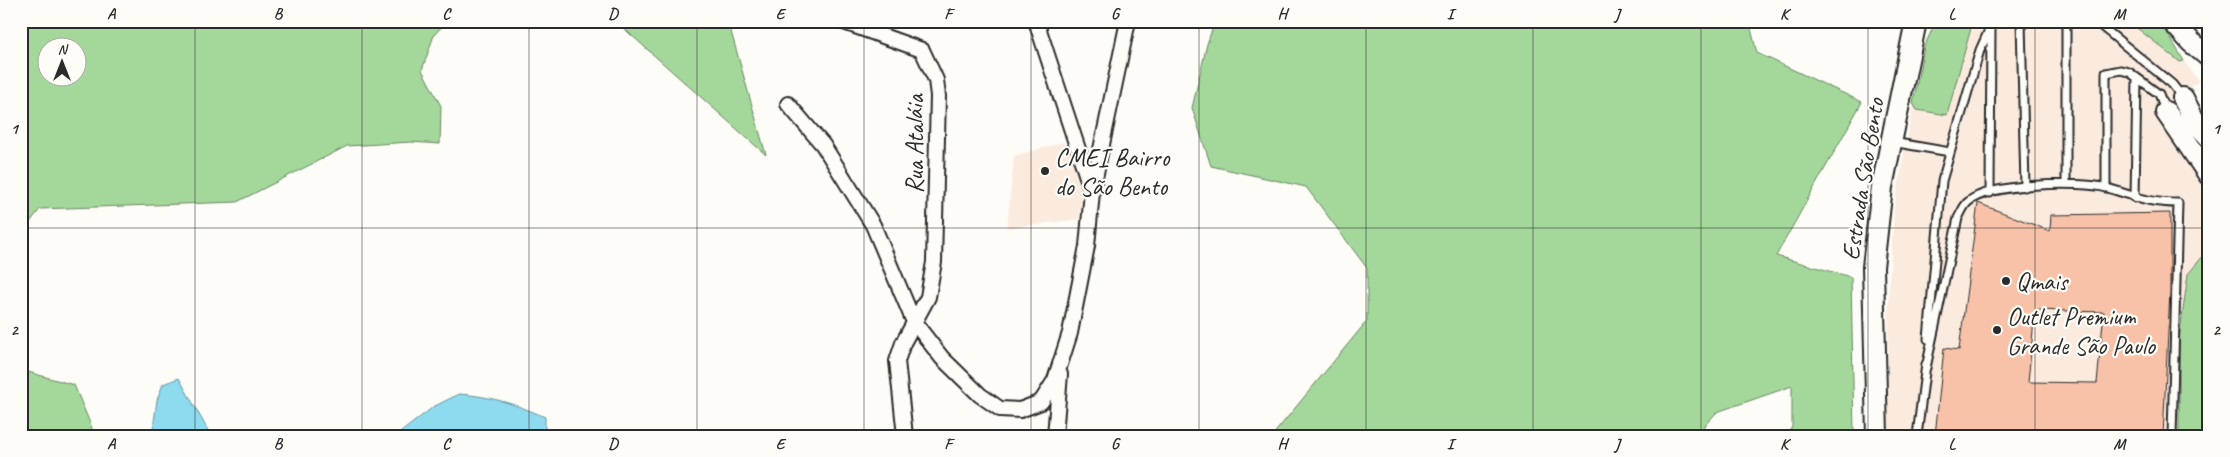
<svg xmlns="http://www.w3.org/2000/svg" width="2230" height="457" viewBox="0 0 2230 457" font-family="Caveat,sans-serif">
<rect width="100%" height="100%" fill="#fdfcf7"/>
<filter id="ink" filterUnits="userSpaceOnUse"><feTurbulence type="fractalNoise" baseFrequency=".02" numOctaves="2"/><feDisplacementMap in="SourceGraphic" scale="10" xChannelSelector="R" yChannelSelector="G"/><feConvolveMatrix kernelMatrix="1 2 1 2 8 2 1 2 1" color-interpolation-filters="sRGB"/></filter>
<g filter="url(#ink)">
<path fill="#fbebdf" d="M 1936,21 L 2153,21 L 2199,81 L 2164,104 L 2209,190 L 2209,249 L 2188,274 L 2179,339 L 2179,436 L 1887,436 L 1889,283 L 1894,209 L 1924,47 Z
M 1064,142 L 1084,185 L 1079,219 L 1007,228 L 1014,156 Z"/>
<path fill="#a4d89b" stroke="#688263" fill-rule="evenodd" d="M 21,21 L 447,21 L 434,35 L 422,70 L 441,106 L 440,144 L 411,142 L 347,146 L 237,202 L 40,209 L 21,234 ZM 48,48 L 78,48 L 78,78 L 48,78 Z
M 620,21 L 728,21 L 766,155 L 620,25 Z
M 1215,21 L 1749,21 L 1757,53 L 1862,102 L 1776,256 L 1851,277 L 1854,436 L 1786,436 L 1792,427 L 1792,386 L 1717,412 L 1695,436 L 1272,436 L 1367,321 L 1367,268 L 1306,187 L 1211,166 L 1192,108 L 1207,44 Z
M 1936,21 L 1973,21 L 1947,115 L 1917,110 L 1913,103 L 1924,47 Z
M 2128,21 L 2153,21 L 2168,34 L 2184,61 L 2180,62 Z
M 2209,249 L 2209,436 L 2179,436 L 2179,339 L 2188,274 Z
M 21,370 L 74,385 L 92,428 L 89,436 L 21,436 Z"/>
<path fill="#8edaee" stroke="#6694a0" d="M 179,378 L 211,436 L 152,436 L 157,400 L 163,384 Z
M 459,394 C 490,396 516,404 545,417 L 545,436 L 396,436 L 433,407 Z"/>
<path fill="#f7c2a8" stroke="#2b2b2b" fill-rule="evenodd" d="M 1978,203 L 2050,231 L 2051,215 L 2170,213 L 2170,291 L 2163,436 L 1935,436 L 1944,348 L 1959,350 ZM 2035,310 L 2104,312 L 2097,383 L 2028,382 Z"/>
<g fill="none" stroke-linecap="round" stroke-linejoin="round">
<defs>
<path id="lane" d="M 2021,21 L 2025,187
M 2066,21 L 2066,184
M 2095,21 L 2172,84 L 2183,98
M 1892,142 L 1950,152
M 2106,188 L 2106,73 L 2121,70 L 2129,72 L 2159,94 L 2166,112
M 1990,193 L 1991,28
M 2135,198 L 2137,78
M 1928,339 L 1942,181 L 1980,50 L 1993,21
M 1926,368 L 1958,218 C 1961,213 1964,205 1968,202 C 1989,183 2080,181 2107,188 C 2135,196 2147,203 2178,203 L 2172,436
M 1917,436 L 1926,364"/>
<path id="street" d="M 841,21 L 922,50 L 936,80 L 938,96 L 934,262 L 928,297 L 903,343 L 897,361 L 905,436
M 1036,21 L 1092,192
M 788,104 L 823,145 L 873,225 L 914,322 L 942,358 L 980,395 L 1000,409 L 1020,410 L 1041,402 L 1055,380 L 1070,333 L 1087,246 L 1092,192 L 1128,21
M 1055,436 L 1060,374"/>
<path id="secondary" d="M 2172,21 L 2191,42 L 2209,57
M 2183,98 L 2194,120 L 2209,137
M 2166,112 L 2209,175
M 1877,436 L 1873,267 L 1882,187 L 1916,21"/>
</defs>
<use href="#lane" stroke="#2b2b2b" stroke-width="11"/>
<use href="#street" stroke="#2b2b2b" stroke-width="18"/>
<use href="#secondary" stroke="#2b2b2b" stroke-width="24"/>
<use href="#lane" stroke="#fdfcf7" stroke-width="7"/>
<use href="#street" stroke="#fdfcf7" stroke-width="14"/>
<use href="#secondary" stroke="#fdfcf7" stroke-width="20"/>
</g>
</g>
<path fill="none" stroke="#2b2b2b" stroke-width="1" stroke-opacity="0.55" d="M 195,21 L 195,436M 362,21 L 362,436M 529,21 L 529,436M 697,21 L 697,436M 864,21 L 864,436M 1031,21 L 1031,436M 1199,21 L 1199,436M 1366,21 L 1366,436M 1533,21 L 1533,436M 1701,21 L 1701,436M 1868,21 L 1868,436M 2035,21 L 2035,436M 21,228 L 2209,228"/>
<g fill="#2b2b2b" stroke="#fdfcf7" stroke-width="2">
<circle cx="1045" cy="171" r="5"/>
<circle cx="2006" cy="281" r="5"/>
<circle cx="1997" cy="330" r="5"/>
</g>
<g text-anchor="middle" stroke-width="4.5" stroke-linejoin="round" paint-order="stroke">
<g font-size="25" fill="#2b2b2b" stroke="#fdfcf7">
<text transform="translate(914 144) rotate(-90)" y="9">Rua Ataláia</text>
<text transform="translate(1862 179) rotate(-81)" y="9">Estrada São Bento</text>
</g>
<g font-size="25" fill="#2b2b2b" stroke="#fdfcf7" text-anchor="start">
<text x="1055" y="166">CMEI Bairro<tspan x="1055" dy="29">do São Bento</tspan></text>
<text x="2016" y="290">Qmais</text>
<text x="2007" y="325">Outlet Premium<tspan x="2007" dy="29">Grande São Paulo</tspan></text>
</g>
</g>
<rect width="2230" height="457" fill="none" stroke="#fdfcf7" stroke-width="55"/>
<g transform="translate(62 62)"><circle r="24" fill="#fdfcf7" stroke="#a9a8a5"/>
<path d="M0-4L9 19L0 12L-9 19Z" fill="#2b2b2b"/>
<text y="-8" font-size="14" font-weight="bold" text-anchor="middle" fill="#2b2b2b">N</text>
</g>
<rect x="28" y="28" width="2174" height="402" fill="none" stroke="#2b2b2b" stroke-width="2"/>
<g font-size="16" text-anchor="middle" font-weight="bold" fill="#2b2b2b">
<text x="111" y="19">A</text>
<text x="278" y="19">B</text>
<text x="446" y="19">C</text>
<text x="613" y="19">D</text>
<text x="780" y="19">E</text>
<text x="948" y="19">F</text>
<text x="1115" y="19">G</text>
<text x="1282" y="19">H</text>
<text x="1450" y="19">I</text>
<text x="1617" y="19">J</text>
<text x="1784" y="19">K</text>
<text x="1952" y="19">L</text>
<text x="2119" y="19">M</text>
<text x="14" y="134">1</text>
<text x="2216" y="134">1</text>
<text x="14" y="335">2</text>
<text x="2216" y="335">2</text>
<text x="111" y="449">A</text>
<text x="278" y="449">B</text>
<text x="446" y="449">C</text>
<text x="613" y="449">D</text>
<text x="780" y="449">E</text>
<text x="948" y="449">F</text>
<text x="1115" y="449">G</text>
<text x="1282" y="449">H</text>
<text x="1450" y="449">I</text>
<text x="1617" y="449">J</text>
<text x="1784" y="449">K</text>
<text x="1952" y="449">L</text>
<text x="2119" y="449">M</text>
</g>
</svg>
